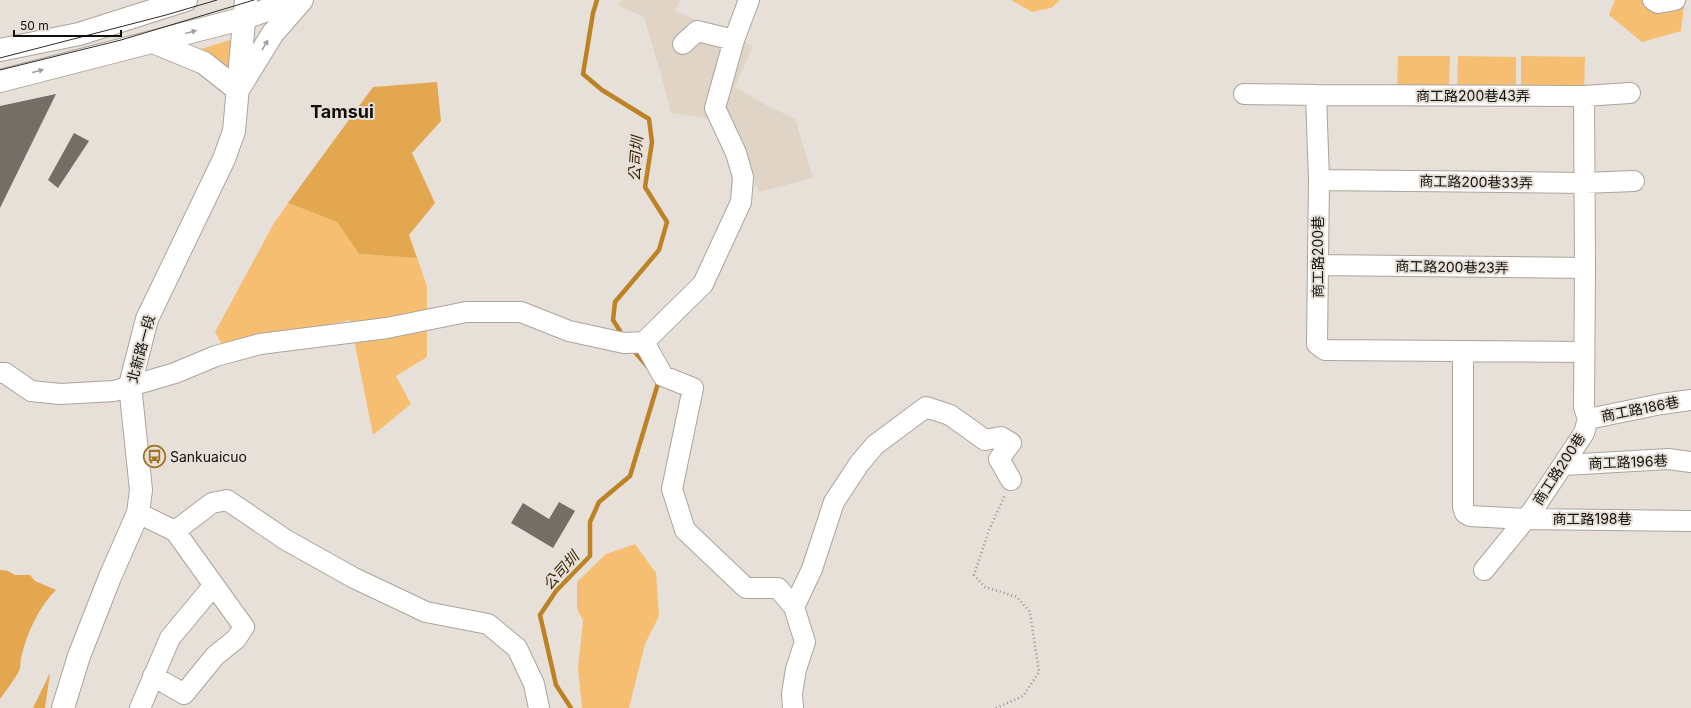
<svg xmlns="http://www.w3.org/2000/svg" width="1691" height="708" viewBox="0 0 1691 708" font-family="Inter,'Noto Sans TC',sans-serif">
<rect width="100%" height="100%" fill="#e7e0d8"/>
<path fill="#dfd4c5" d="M 621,0 L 681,0 L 674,10 L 753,46 L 735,87 L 764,104 L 795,119 L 813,178 L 759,192 L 722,121 L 671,113 L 662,78 L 644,17 L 619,6 Z"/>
<path fill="#f6be71" d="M 1011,0 L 1060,0 L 1051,8 L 1032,12 Z
M 1615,0 L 1685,0 L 1681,31 L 1642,42 L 1609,15 Z
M 230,40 L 235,43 L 233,76 L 223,65 L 201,49 Z
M 1398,56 L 1450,56 L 1449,90 L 1397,90 Z
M 1458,56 L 1516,57 L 1516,91 L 1457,91 Z
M 1521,56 L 1585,57 L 1584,92 L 1521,91 Z
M 288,203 L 337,222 L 359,254 L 417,258 L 427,286 L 427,357 L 396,376 L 411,404 L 373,435 L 350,320 L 224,348 L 215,332 L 274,223 Z
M 635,544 L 656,573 L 659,616 L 645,644 L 629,708 L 582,708 L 578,668 L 583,621 L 577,608 L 577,582 L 606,554 Z"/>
<path fill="#e3a74f" d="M 437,82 L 441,121 L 412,153 L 435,203 L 409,235 L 417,258 L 359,254 L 337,222 L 288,203 L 373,87 Z
M 0,570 L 8,571 L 15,575 L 30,575 L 35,581 L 56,590 C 38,608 27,633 21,658 C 20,661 21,665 20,668 C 19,674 5,692 0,699 Z
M 50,673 L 45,708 L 33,708 Z"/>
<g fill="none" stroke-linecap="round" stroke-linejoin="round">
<path stroke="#bc8223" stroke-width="4.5" d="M 597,0 L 593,13 L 583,74 L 602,90 L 649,119 L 652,142 L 645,187 L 667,222 L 659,250 L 615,302 L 613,320 L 620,331
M 634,351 L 648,367
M 571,708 L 556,685 L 540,615 L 556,591 L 590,556 L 590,522 L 599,502 L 630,476 L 659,380"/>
</g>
<path fill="#746e67" d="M 56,94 L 0,208 L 0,106 Z
M 74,133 L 89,141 L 58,188 L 48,180 Z
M 559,502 L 575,511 L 553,548 L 511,523 L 523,503 L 549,519 Z"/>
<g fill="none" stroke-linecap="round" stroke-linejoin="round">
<defs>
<path id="minor" d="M 1653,0 L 1658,3 L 1675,0
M 683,44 L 697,31 L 734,40
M 1244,94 L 1316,95 L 1319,180 L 1317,344 L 1325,350 L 1584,352
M 1316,95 L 1584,96 L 1630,93
M 1319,180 L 1584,183 L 1634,181
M 1318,265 L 1585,268
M 644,342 L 663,376 L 693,388 L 672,489 L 685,530 L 746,588 L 778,588 L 794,607 L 805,642 L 796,669 L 792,694 L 793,708
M 1463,352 L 1463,507 L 1465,513 L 1470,516 L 1525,519 L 1691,521
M 0,373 L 5,373 L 31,391 L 60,394 L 114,391 L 175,373 L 216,356 L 260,344 L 387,328 L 466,312 L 521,312 L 569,331 L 624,343 L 644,342 L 703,284 L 741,202 L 743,177 L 736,153 L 715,108 L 734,40 L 749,0
M 1588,419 L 1661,404 L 1691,400
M 1565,465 L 1668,459 L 1691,462
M 138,513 L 175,531 L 244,627 L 236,639 L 215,656 L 184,694 L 153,676
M 175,531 L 212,503 L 227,500 L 286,540 L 354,578 L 426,612 L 488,624 L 517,648 L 534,684 L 539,708
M 1484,570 L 1533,510 L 1584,433 L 1588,419 L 1584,407 L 1585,268 L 1584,96
M 794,607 L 812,569 L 834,502 L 859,464 L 875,445 L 926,407 L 950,415 L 985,440 L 1001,437 L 1011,443 L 999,459 L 1011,480
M 140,708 L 170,638 L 214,585"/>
<path id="major" d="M 153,42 L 204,63 L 238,90 L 273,33 L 302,0
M 0,50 L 79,34 L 186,0
M 0,81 L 245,18 L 294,0
M 63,708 L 79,656 L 110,577 L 138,513 L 141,490 L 130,385 L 147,319 L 224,159 L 234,131 L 246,0"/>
</defs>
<use href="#minor" stroke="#aaa49c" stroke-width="22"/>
<use href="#major" stroke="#aaa49c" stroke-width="24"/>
<path stroke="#98938c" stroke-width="2.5" stroke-dasharray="1 3" stroke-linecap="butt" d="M 996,708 L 1023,696 L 1039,672 L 1030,612 L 1017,597 L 985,587 L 974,575 L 989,530 L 1005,495"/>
<use href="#minor" stroke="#fff" stroke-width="20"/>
<use href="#major" stroke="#fff" stroke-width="22"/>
<path stroke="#302d29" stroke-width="1" d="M 0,58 L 166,15 L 217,0
M 0,70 L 121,40 L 254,0"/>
</g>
<defs><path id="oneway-solid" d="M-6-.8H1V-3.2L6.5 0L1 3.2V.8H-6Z"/></defs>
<g fill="#a09f9e">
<use href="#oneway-solid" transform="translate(191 32) rotate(-15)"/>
<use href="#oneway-solid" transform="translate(265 45) rotate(-59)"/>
<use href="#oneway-solid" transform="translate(38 71) rotate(-14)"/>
</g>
<defs>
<symbol id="bus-ring" viewBox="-11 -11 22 22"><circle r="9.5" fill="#e7e0d8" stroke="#a27126" stroke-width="1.5"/><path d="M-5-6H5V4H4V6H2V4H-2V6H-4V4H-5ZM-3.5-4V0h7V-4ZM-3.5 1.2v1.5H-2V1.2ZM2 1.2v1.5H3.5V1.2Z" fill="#a27126"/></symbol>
</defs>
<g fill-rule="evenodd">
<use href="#bus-ring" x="142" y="444" width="25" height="25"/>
</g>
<g text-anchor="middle" stroke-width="4" stroke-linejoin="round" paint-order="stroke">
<g font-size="14" fill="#110f0c" stroke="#e7e0d8">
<text x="1473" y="101">商工路200巷43弄</text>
<text transform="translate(1476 182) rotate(1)" y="5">商工路200巷33弄</text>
<text transform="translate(1318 257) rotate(-90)" y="5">商工路200巷</text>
<text transform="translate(1452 267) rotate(1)" y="5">商工路200巷23弄</text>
<text transform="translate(141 349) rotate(-75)" y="5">北新路一段</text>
<text transform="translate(1640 409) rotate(-11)" y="5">商工路186巷</text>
<text transform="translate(1628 462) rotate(-2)" y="5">商工路196巷</text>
<text transform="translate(1559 469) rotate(-57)" y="5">商工路200巷</text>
<text x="1592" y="524">商工路198巷</text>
</g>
<g font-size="14" fill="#110f0c" stroke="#e7e0d8" text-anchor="start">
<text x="170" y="462">Sankuaicuo</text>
</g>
<g font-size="15" font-style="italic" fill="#3d2600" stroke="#e7e0d8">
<text transform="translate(636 159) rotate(-86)" y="5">公司圳</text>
<text transform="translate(561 571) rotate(-48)" y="5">公司圳</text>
</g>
<g font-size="18" font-weight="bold" fill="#110f0c" stroke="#e7e0d8">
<text x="342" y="118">Tamsui</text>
</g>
</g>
<path d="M14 30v6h107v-6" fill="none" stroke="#110f0c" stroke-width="2"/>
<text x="20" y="30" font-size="12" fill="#110f0c" stroke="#e7e0d8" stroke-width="3" paint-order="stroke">50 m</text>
</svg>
